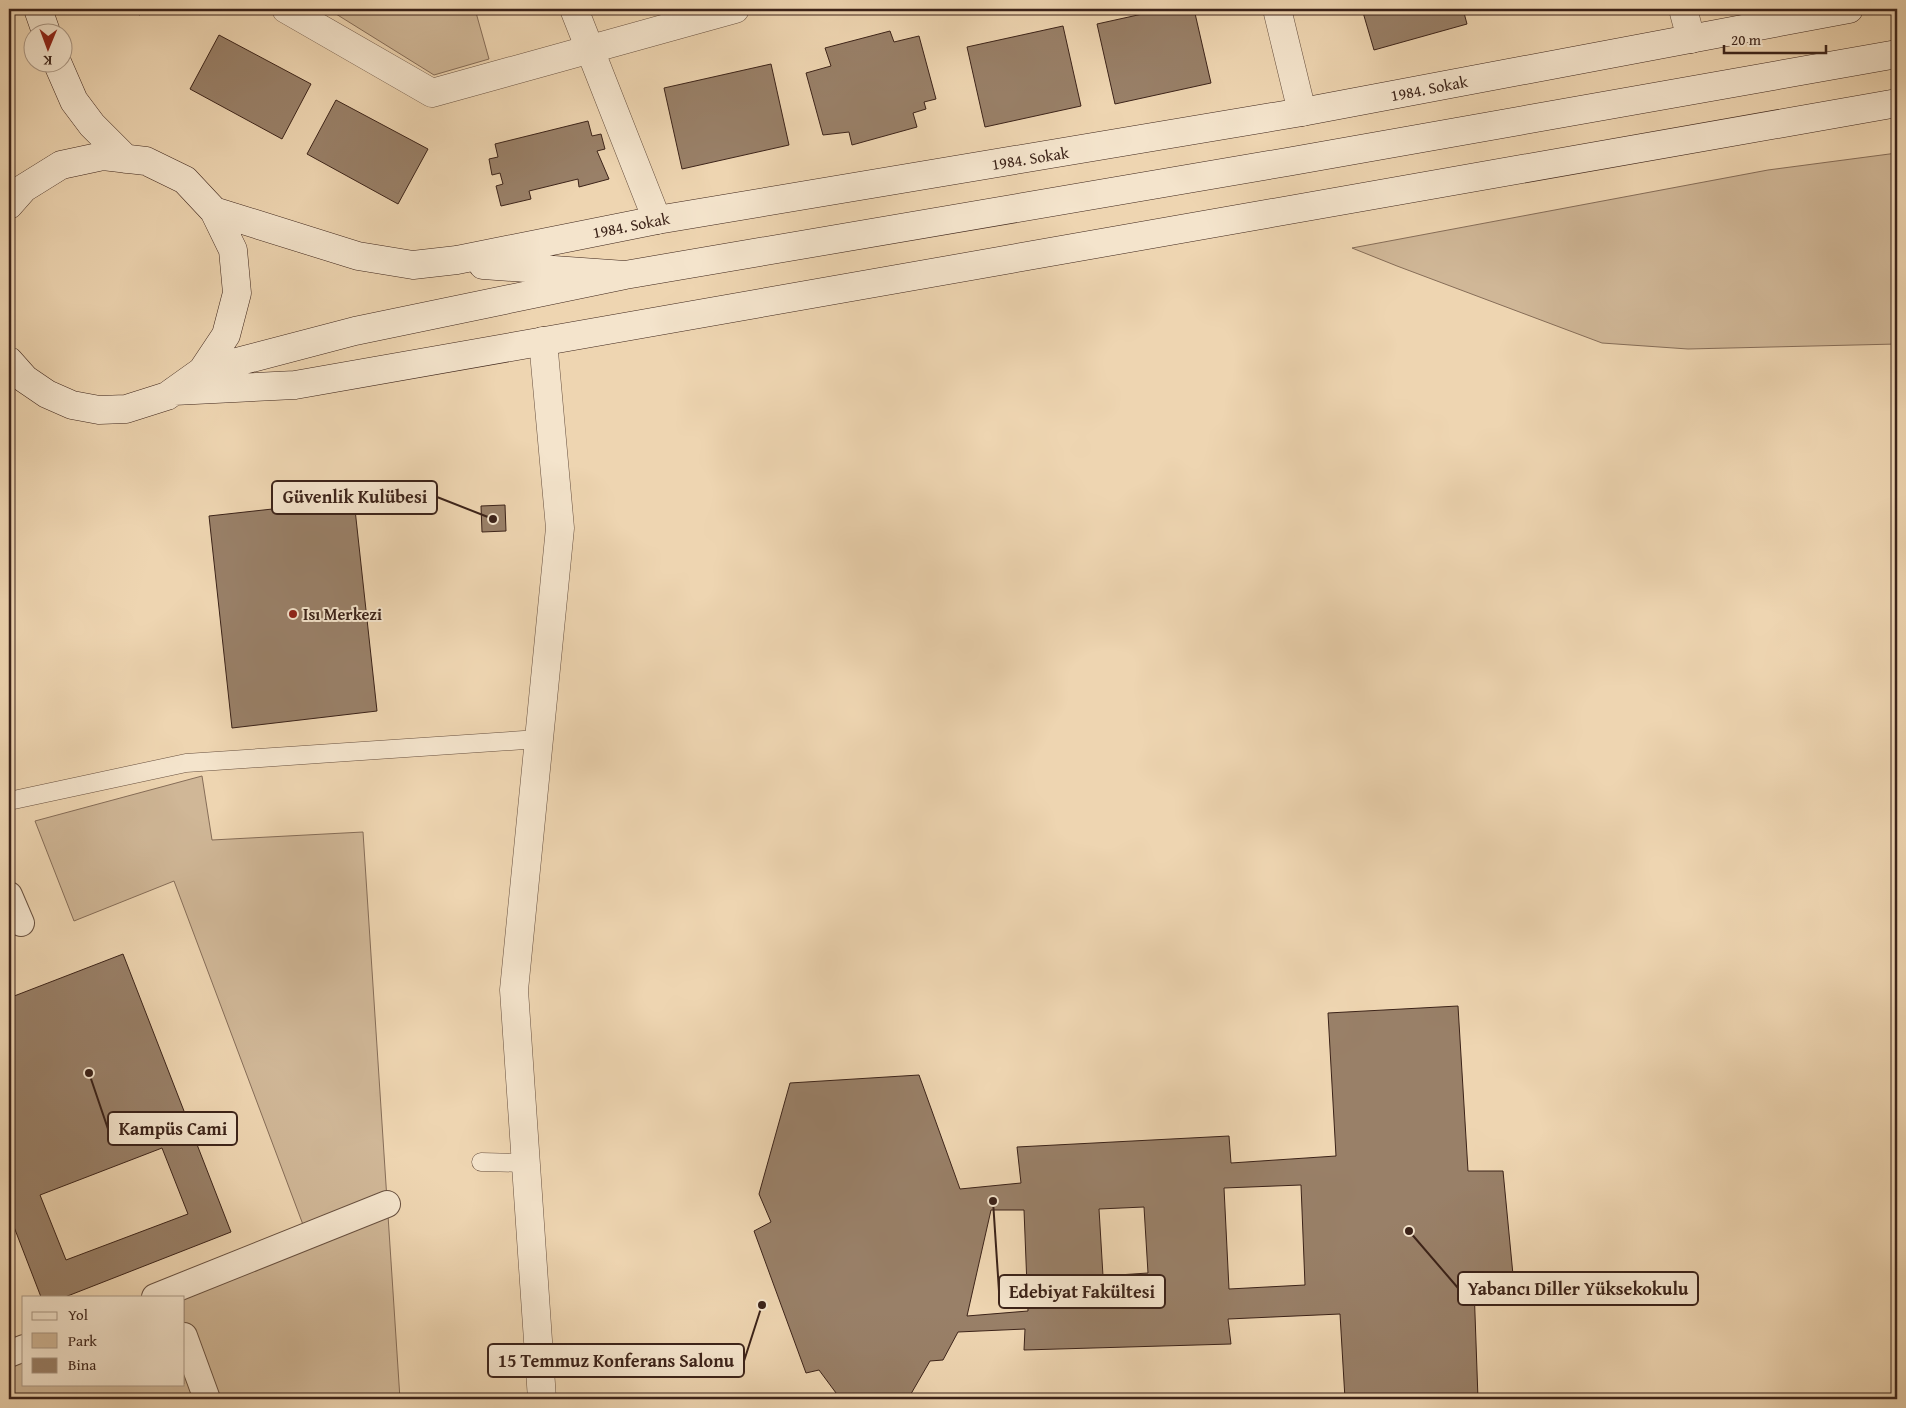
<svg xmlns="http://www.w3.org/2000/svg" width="1906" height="1408" viewBox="0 0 1906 1408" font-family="'Gentium Book Plus',serif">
<rect width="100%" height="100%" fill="#eed5b1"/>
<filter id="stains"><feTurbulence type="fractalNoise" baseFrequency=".004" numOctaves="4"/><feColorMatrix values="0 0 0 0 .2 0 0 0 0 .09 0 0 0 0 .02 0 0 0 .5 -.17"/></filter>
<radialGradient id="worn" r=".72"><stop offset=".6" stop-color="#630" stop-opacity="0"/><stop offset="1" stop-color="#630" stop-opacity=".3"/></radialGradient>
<path fill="#d0b797" stroke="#866d58" d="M 328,9 L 475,9 L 489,59 L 434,75 Z
M 1897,153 L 1897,344 L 1688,349 L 1602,343 L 1397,266 L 1352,248 L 1768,170 Z
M 202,776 L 212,840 L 363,832 L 400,1399 L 9,1399 L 9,1322 L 22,1353 L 24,1353 L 24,1384 L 184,1384 L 184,1297 L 308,1238 L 174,881 L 74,921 L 35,821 Z"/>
<path fill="#998068" stroke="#3c2319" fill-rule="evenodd" d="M 137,9 L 153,9 L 139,15 Z
M 1165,9 L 1194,9 L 1211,83 L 1115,104 L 1097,24 Z
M 1362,9 L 1463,9 L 1467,24 L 1374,50 Z
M 1063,26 L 1081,106 L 985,127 L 967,47 Z
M 890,31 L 894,42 L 919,36 L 936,99 L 924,102 L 926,109 L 913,113 L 917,127 L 852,145 L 849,132 L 823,135 L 806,73 L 831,66 L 825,48 Z
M 219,35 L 311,84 L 282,139 L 190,89 Z
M 771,64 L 789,145 L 682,169 L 664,88 Z
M 336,100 L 428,149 L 398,204 L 307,154 Z
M 588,121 L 592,136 L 601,134 L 605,149 L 597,151 L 609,179 L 579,187 L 578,179 L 529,191 L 531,199 L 501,206 L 496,186 L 503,184 L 500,173 L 492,175 L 489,159 L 498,157 L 495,144 Z
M 354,500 L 377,711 L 232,728 L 209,516 Z
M 505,505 L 506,531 L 482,532 L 481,506 Z
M 123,954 L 231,1232 L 65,1297 L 41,1297 L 9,1214 L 9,998 ZM 162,1148 L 188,1214 L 66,1260 L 40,1195 Z
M 1458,1006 L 1468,1171 L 1503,1171 L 1514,1285 L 1474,1286 L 1478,1399 L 1345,1399 L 1340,1314 L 1228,1319 L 1231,1344 L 1024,1350 L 1025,1329 L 958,1332 L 943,1360 L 930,1361 L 908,1399 L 845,1399 L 839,1397 L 819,1370 L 806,1373 L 754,1231 L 771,1222 L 759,1194 L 790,1083 L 919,1075 L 960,1189 L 1021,1183 L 1017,1147 L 1229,1136 L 1231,1163 L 1336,1156 L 1328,1013 ZM 1301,1185 L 1305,1285 L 1229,1289 L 1224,1188 ZM 1144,1207 L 1148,1273 L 1103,1276 L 1099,1209 ZM 991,1210 L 1024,1210 L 1028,1311 L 967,1316 Z"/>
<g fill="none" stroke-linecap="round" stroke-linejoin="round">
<defs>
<path id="service" d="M 9,801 L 186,763 L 539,739
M 481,1162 L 526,1163"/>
<path id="pedestrian" d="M 9,895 L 21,923
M 155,1297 L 387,1204
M 184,1336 L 207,1399
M 9,1354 L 24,1348"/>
<path id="minor" d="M 286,9 L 432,93 L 735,9
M 574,9 L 657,220
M 1277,9 L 1302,112
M 1683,9 L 1691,39
M 542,1399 L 514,990 L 560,528 L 543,341"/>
<path id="secondary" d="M 38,9 L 46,32
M 57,62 L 74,101 L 92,125 L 126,159
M 9,205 L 24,188 L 61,165 L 103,156 L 146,161 L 185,180 L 214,211 L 233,250 L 237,293 L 226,335 L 202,371 L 167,396 L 126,409 L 99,410 L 72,405 L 47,394 L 25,379 L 9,361
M 214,211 L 358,256 L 413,265 L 457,260 L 657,220 L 1302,112 L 1849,9
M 625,275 L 1287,162 L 1897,54
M 202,371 L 355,331 L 625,275 L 483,265
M 174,391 L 295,385 L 1897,103"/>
</defs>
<use href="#service" stroke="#68503f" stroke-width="19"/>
<use href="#pedestrian" stroke="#68503f" stroke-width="28"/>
<use href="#minor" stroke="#68503f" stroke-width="29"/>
<use href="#secondary" stroke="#3c2319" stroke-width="29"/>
<use href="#service" stroke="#f4e4cc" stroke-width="18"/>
<use href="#pedestrian" stroke="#f4e4cc" stroke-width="26"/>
<use href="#minor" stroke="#f4e4cc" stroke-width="28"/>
<use href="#secondary" stroke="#f4e4cc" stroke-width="28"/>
</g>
<circle fill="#8f2418" stroke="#f4e4cc" stroke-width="2" cx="293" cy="614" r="5"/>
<g text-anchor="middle" stroke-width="4" stroke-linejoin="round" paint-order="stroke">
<g font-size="16" fill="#3c2319" stroke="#f4e4cc">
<text transform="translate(1429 88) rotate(-11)" y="6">1984. Sokak</text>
<text transform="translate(1030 158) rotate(-9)" y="6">1984. Sokak</text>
<text transform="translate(631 225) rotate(-11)" y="6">1984. Sokak</text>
</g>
<g font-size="16" font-weight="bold" fill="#3c2319" stroke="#f4e4cc" text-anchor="start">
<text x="303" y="620">Isı Merkezi</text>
</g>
</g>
<path fill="none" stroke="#3c2319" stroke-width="2" d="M493 519L437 497M89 1073L108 1129M1409 1231L1458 1288M993 1201L999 1291M762 1305L744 1361"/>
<g fill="#3c2319" stroke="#f4e4cc" stroke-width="2">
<circle cx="493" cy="519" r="5"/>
<circle cx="89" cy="1073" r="5"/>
<circle cx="1409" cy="1231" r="5"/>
<circle cx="993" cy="1201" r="5"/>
<circle cx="762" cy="1305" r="5"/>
</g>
<g fill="#f4e4cc" stroke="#3c2319" stroke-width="2">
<rect x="272" y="481" width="165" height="33" rx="5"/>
<rect x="108" y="1112" width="129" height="33" rx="5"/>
<rect x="1458" y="1272" width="240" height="33" rx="5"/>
<rect x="999" y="1275" width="166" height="33" rx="5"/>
<rect x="488" y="1344" width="256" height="33" rx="5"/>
</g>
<g font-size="18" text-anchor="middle" font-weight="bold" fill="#3c2319">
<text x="355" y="503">Güvenlik Kulübesi</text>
<text x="173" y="1135">Kampüs Cami</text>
<text x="1578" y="1295">Yabancı Diller Yüksekokulu</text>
<text x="1082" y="1298">Edebiyat Fakültesi</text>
<text x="616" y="1367">15 Temmuz Konferans Salonu</text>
</g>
<rect width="1906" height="1408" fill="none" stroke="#eed5b1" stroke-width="30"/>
<rect x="10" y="10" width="1886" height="1388" fill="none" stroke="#3c2319" stroke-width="2.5"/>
<rect x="15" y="15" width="1876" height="1378" fill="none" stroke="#3c2319"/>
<rect x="22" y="1296" width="162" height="90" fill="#f4e4cc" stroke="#aa9784"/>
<rect x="32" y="1312" width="25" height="8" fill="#f4e4cc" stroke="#aa9784"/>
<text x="68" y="1320" font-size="15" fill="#3c2319">Yol</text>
<rect x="32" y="1333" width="25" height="15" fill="#d0b797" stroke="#aa9784"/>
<text x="68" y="1346" font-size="15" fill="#3c2319">Park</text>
<rect x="32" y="1358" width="25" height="15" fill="#998068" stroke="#aa9784"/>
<text x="68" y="1370" font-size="15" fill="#3c2319">Bina</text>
<g transform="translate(48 48) rotate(181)"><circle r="24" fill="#f4e4cc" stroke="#aa9784"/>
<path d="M0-4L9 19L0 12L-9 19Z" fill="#8f2418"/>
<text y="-8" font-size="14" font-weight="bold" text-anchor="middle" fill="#3c2319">K</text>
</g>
<path d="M1724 45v8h102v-8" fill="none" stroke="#3c2319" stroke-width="2.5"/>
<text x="1731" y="45" font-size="15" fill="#3c2319" stroke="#f4e4cc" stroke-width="4" paint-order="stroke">20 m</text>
<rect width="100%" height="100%" filter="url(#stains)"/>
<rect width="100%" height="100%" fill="url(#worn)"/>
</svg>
